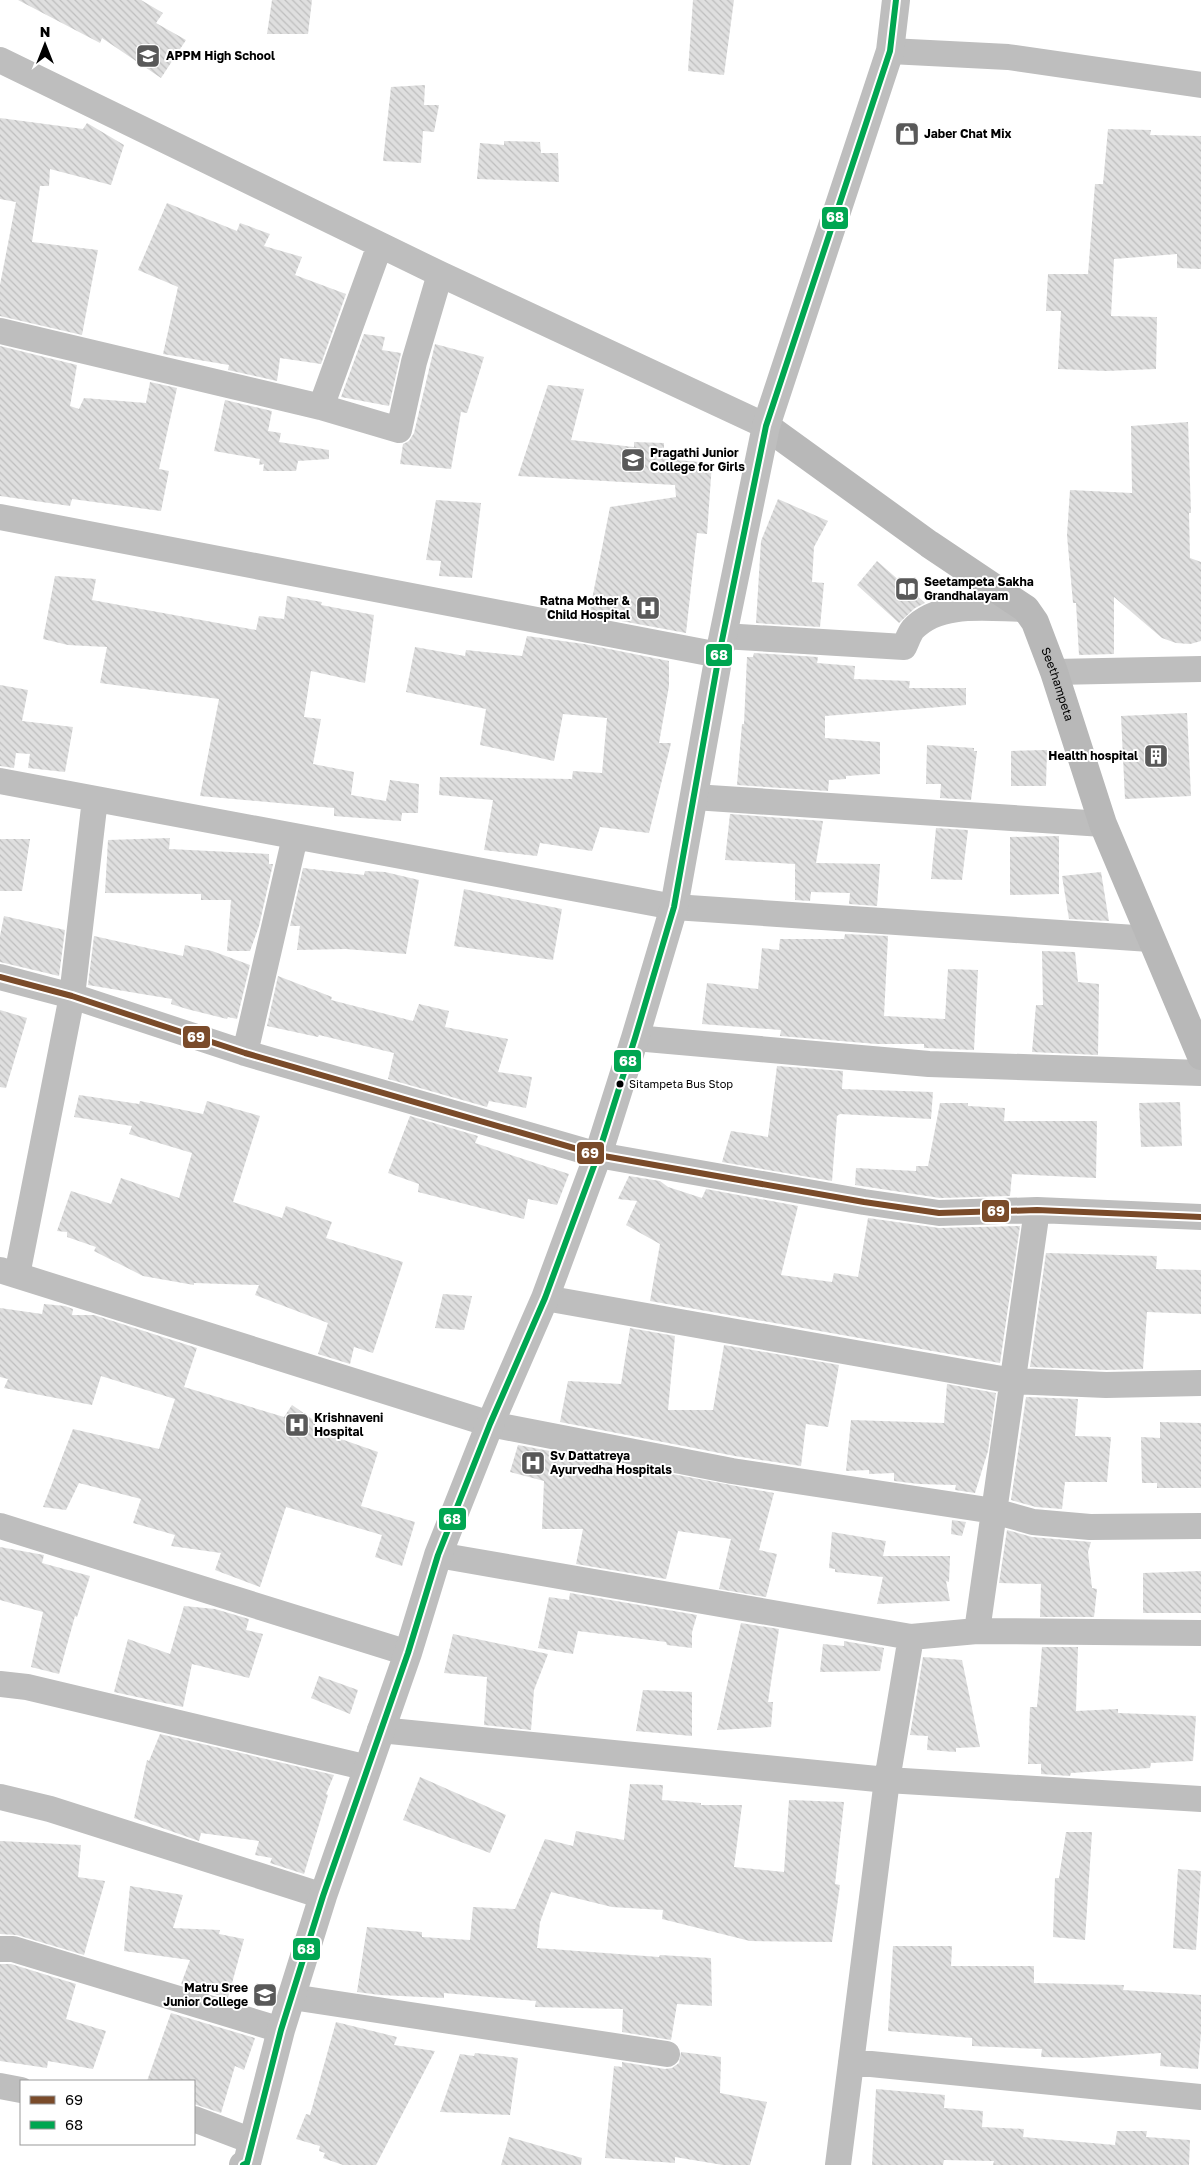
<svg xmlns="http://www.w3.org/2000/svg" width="1201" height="2165" viewBox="0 0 1201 2165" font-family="'Golos Text',sans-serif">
<defs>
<pattern id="building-back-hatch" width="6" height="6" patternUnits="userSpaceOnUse" patternTransform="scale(1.25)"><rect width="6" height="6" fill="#dfdfdf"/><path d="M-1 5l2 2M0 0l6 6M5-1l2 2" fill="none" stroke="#bebebe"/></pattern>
</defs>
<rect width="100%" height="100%" fill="#fff"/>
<path fill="url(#building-back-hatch)" d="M 18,0 L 141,0 L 163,13 L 156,23 L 186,40 L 161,78 L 102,38 L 100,43 Z
M 272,0 L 312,0 L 308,34 L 267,34 Z
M 693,0 L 734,0 L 724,75 L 688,71 Z
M 425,85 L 424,105 L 439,105 L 434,132 L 423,131 L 421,163 L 383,161 L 391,87 Z
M 0,118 L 83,129 L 87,123 L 124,145 L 111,185 L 50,169 L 49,186 L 40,186 L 32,242 L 98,250 L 82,335 L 0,316 L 0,285 L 16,202 L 0,199 Z
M 1108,129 L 1151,130 L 1150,135 L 1201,136 L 1201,269 L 1177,268 L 1177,254 L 1114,259 L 1111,316 L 1157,317 L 1156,369 L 1106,371 L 1058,369 L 1061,311 L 1046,311 L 1048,274 L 1088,274 L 1095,184 L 1103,184 Z
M 504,141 L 540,142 L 541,153 L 558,153 L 559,182 L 477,179 L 480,143 L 504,145 Z
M 167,203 L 237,231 L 240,223 L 270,234 L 264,246 L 302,257 L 295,275 L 346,294 L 321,364 L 280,358 L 277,381 L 228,370 L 229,365 L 163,354 L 178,287 L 138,270 Z
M 364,334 L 385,337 L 382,350 L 401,353 L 389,406 L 341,397 Z
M 435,344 L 484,357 L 467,413 L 461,412 L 451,469 L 400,464 L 403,444 L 409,441 L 414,433 Z
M 0,346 L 77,365 L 70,406 L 79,409 L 84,398 L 146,403 L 150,382 L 177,388 L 159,469 L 169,471 L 161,511 L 72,499 L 70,506 L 0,496 Z
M 548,385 L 584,389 L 571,440 L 634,447 L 634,442 L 664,443 L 664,459 L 712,463 L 707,534 L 697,533 L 686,633 L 589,615 L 610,507 L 676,497 L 675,485 L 518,476 Z
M 225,400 L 272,411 L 268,431 L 281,433 L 279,442 L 329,450 L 329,459 L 298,461 L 296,471 L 263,471 L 264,464 L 259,465 L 260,459 L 214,451 Z
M 1188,422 L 1191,513 L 1189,513 L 1190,558 L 1201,562 L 1201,641 L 1190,644 L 1176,643 L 1162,638 L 1114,597 L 1114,654 L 1079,655 L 1076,603 L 1073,603 L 1067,535 L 1070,490 L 1132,493 L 1131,426 Z
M 778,499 L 828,521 L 814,547 L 812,582 L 824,583 L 820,627 L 756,623 L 761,541 Z
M 436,500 L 481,503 L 472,578 L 439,576 L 441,561 L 426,560 Z
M 877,561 L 925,603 L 915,608 L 899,623 L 857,585 Z
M 55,576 L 96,579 L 92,600 L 256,630 L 259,616 L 284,619 L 287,596 L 322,602 L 321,605 L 374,615 L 365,683 L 311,671 L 304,717 L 321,719 L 313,764 L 354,772 L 351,795 L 386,801 L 390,780 L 419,784 L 418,813 L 402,813 L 401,821 L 334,816 L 334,808 L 200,796 L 219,699 L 100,683 L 107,647 L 68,645 L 43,639 Z
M 527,636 L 584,644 L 669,661 L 669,686 L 659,743 L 671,743 L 649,833 L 600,827 L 592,851 L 540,843 L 537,856 L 484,850 L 493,800 L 439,795 L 440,777 L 572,779 L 573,771 L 602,773 L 607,718 L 563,714 L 554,761 L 480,745 L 486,709 L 406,692 L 415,647 L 465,656 L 466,650 L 522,656 Z
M 754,653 L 818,657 L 817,663 L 855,666 L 854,679 L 910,681 L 909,688 L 966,688 L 966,705 L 825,716 L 825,738 L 880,742 L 880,774 L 846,776 L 846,779 L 829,780 L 828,791 L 737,785 L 742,724 L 744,724 L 747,657 L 753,657 Z
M 0,685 L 28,690 L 22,721 L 73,727 L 65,772 L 28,768 L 30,754 L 16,753 L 14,768 L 0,766 Z
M 1187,713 L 1191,796 L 1125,799 L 1121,716 Z
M 927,745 L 974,748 L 974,751 L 977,751 L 971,800 L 940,798 L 941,784 L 926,784 Z
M 1047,750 L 1046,786 L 1011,786 L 1011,751 Z
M 730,814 L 823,821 L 816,863 L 880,864 L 877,906 L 849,904 L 850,893 L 811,892 L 810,901 L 795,900 L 795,864 L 725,860 Z
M 936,828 L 968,830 L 962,880 L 931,879 Z
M 1059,836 L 1059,894 L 1010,895 L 1010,837 Z
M 170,838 L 169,849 L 269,854 L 269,864 L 273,864 L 259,926 L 250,951 L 227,951 L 231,900 L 201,900 L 201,894 L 105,893 L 108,840 Z
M 0,839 L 30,839 L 22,891 L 0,891 Z
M 303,868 L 364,875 L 365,871 L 385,872 L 419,880 L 406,954 L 346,949 L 297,950 L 300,926 L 290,926 Z
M 1101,872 L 1109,921 L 1069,919 L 1062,876 Z
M 464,889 L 562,909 L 553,960 L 454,946 Z
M 4,916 L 65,930 L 59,976 L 0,962 L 0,936 Z
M 845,934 L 888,936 L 884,1016 L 945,1019 L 948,969 L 978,970 L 974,1050 L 924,1048 L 924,1044 L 877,1044 L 780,1036 L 781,1030 L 702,1024 L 707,983 L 758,989 L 762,948 L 779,950 L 780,939 L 844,939 Z
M 94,936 L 183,956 L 185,945 L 212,951 L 250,965 L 237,1019 L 228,1017 L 227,1019 L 187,1009 L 171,1004 L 172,999 L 88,985 Z
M 1042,951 L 1075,952 L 1078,982 L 1099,984 L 1098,1055 L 1032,1052 L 1036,1005 L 1043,1005 Z
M 278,976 L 332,997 L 331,1000 L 413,1021 L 419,1004 L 449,1011 L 445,1027 L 508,1039 L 498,1072 L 532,1077 L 526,1108 L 489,1101 L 487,1107 L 388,1079 L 394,1053 L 319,1035 L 318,1037 L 267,1026 Z
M 0,1010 L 27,1018 L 6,1088 L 0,1087 Z
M 777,1066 L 843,1071 L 842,1089 L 933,1092 L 931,1119 L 840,1114 L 837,1116 L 832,1181 L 722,1162 L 731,1131 L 768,1137 Z
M 79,1095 L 139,1104 L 140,1101 L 203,1114 L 207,1101 L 260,1116 L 233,1202 L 282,1218 L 286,1206 L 332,1222 L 326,1238 L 403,1262 L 373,1353 L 354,1347 L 350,1364 L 318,1354 L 328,1323 L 255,1295 L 259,1285 L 194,1283 L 194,1285 L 143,1276 L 94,1251 L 96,1247 L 67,1237 L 67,1232 L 57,1231 L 71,1191 L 111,1204 L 121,1178 L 179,1198 L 192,1153 L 129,1134 L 132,1126 L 74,1117 Z
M 1180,1102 L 1182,1146 L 1141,1147 L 1139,1103 Z
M 940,1103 L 968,1103 L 968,1106 L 1005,1108 L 1004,1121 L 1097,1121 L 1096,1178 L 1012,1174 L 1010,1196 L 940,1198 L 855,1185 L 856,1168 L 916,1171 L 916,1166 L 928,1166 Z
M 410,1116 L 478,1136 L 475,1143 L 569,1174 L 557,1205 L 528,1199 L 524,1219 L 418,1192 L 419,1184 L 388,1173 Z
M 629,1176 L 660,1181 L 668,1187 L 702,1198 L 706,1189 L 798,1206 L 781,1275 L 832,1282 L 834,1273 L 858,1277 L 868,1218 L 939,1228 L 1020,1226 L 1000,1363 L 650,1301 L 660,1244 L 626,1225 L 637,1201 L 618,1199 Z
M 1046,1253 L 1157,1256 L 1156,1269 L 1201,1270 L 1201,1314 L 1147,1312 L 1143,1369 L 1106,1370 L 1030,1367 Z
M 443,1294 L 472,1296 L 464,1330 L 435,1328 Z
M 44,1304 L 65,1306 L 73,1309 L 72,1315 L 94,1315 L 197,1348 L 184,1387 L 284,1417 L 292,1405 L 315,1421 L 315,1430 L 378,1452 L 361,1506 L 415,1522 L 402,1566 L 375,1557 L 382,1535 L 286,1507 L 260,1587 L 215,1570 L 221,1553 L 171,1546 L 175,1535 L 133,1523 L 141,1499 L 79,1483 L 66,1510 L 43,1507 L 73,1429 L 159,1449 L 175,1399 L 101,1376 L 92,1405 L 4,1388 L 8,1379 L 0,1377 L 0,1308 L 42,1314 Z
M 630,1328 L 675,1336 L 668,1410 L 713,1410 L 724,1345 L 839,1365 L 828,1427 L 806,1424 L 801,1466 L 735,1456 L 560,1422 L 568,1381 L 621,1384 Z
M 947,1384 L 996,1393 L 988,1451 L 975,1493 L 955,1490 L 956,1485 L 919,1484 L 894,1481 L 894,1473 L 869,1474 L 869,1470 L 846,1471 L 851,1420 L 944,1423 Z
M 1026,1397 L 1078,1399 L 1075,1436 L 1111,1437 L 1107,1482 L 1065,1482 L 1062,1509 L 1036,1507 L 1011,1500 Z
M 1160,1422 L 1201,1423 L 1201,1488 L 1157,1488 L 1157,1483 L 1142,1483 L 1141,1437 L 1160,1438 Z
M 518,1445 L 774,1493 L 759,1550 L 777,1554 L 766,1597 L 719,1589 L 731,1539 L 678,1531 L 666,1579 L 576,1564 L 583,1529 L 542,1529 L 544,1481 L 510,1472 Z
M 952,1520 L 966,1522 L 962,1536 L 951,1534 Z
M 1007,1530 L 1032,1537 L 1091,1542 L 1088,1552 L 1092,1588 L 1097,1589 L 1094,1617 L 1040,1617 L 1041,1584 L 999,1583 Z
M 832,1532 L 886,1541 L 883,1556 L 950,1556 L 949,1582 L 946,1581 L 950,1601 L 877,1604 L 883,1577 L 835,1572 L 835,1569 L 829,1568 Z
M 0,1547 L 44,1555 L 42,1563 L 90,1576 L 77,1617 L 75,1616 L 59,1674 L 31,1667 L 43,1612 L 0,1600 Z
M 1201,1571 L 1201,1613 L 1143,1613 L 1143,1573 Z
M 570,1593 L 697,1615 L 692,1632 L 692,1648 L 667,1645 L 666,1642 L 578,1631 L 573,1654 L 538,1648 L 549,1597 L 569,1600 Z
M 184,1606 L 215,1609 L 249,1619 L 246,1630 L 263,1634 L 249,1678 L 192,1664 L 183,1707 L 114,1692 L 128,1639 L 170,1654 Z
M 741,1623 L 779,1629 L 768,1702 L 773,1702 L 771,1727 L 717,1730 Z
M 453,1634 L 548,1654 L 534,1690 L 531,1730 L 484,1725 L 487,1677 L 444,1673 Z
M 844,1641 L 884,1648 L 880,1671 L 820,1672 L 823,1644 L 844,1646 Z
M 1042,1647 L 1078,1647 L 1076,1711 L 1118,1709 L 1118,1713 L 1196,1716 L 1193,1761 L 1151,1763 L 1150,1768 L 1071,1773 L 1070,1776 L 1041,1774 L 1041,1764 L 1028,1764 L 1030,1707 L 1037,1707 Z
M 923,1657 L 962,1660 L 980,1747 L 956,1748 L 956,1752 L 927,1750 L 928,1736 L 910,1735 Z
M 319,1676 L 358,1690 L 350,1714 L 311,1698 Z
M 643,1690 L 692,1692 L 692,1736 L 636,1731 Z
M 160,1734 L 334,1775 L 326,1794 L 328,1795 L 304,1874 L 270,1863 L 272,1858 L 255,1855 L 259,1841 L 201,1833 L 199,1841 L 134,1818 L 147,1760 L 149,1761 Z
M 420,1777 L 506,1815 L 490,1853 L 403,1820 Z
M 630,1784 L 663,1785 L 662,1800 L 701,1803 L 701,1805 L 742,1805 L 734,1867 L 784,1872 L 789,1800 L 844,1802 L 835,1884 L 840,1885 L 832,1942 L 750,1941 L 662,1919 L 663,1910 L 612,1907 L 551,1892 L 540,1922 L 537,1948 L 659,1957 L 660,1955 L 711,1958 L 712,2006 L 677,2004 L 671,2040 L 622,2032 L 623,2009 L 535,2007 L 536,2001 L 444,1993 L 444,1998 L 380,1995 L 357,1992 L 367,1927 L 422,1932 L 422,1937 L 470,1940 L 473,1907 L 515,1909 L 545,1839 L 573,1846 L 576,1831 L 624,1840 Z
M 1066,1832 L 1092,1832 L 1085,1940 L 1053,1937 L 1055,1878 L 1059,1878 Z
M 0,1841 L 81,1845 L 78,1877 L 105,1881 L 84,1955 L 17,1935 L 0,1934 Z
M 1178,1869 L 1201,1871 L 1196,1950 L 1173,1948 Z
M 130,1886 L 183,1895 L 173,1928 L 220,1930 L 219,1934 L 244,1939 L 228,1998 L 181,1984 L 190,1960 L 124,1951 Z
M 893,1946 L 952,1946 L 951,1966 L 1034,1966 L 1034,1983 L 1124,1985 L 1123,1990 L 1201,1995 L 1201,2033 L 1198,2069 L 1160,2066 L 1161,2053 L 1085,2058 L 1041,2057 L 1042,2049 L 972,2046 L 972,2038 L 888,2031 Z
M 0,1964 L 11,1964 L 76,1984 L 66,2019 L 106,2031 L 93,2069 L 48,2061 L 47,2068 L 0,2061 Z
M 171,2013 L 255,2038 L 244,2070 L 235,2066 L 221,2113 L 194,2104 L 194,2081 L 147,2081 Z
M 336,2022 L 397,2037 L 394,2045 L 435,2051 L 376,2165 L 343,2165 L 323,2158 L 325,2153 L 319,2151 L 320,2146 L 296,2139 L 306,2114 L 310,2115 Z
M 681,2052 L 721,2057 L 720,2093 L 767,2102 L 750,2165 L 723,2165 L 675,2157 L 675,2163 L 605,2158 L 614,2066 L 622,2067 L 622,2062 L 665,2069 L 672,2068 L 679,2063 Z
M 475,2053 L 518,2058 L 510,2115 L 440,2112 L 460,2054 L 474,2056 Z
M 876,2089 L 945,2095 L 944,2108 L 983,2111 L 982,2127 L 1024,2129 L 1023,2137 L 1115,2145 L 1117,2131 L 1147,2131 L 1146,2137 L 1190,2140 L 1189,2165 L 993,2165 L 994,2161 L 944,2160 L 943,2165 L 872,2165 Z
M 509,2137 L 582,2158 L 581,2165 L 501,2165 Z"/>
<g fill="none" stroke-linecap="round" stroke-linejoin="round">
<path stroke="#bebebe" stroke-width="26" d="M 890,51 L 1008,57 L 1201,85
M 0,60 L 440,274 L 766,426
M 0,331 L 321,407 L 380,245
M 321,407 L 399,430 L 414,362 L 440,274
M 0,517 L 719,655
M 723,636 L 904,647 C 907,641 909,634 913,629 C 940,600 991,609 1026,609
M 1054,672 L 1201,669
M 0,781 L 674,907 L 1150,939
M 694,797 L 1103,824
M 0,977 L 72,996 L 245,1053 L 598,1155 L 864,1202 L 939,1213 L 1037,1210 L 1201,1217
M 635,1038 L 929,1064 L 1201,1073
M 245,1053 L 295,837
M 0,1270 L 490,1424 L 732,1471 L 994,1511 L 1033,1522 L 1090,1527 L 1201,1526
M 17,1275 L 72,996 L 95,799
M 545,1298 L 1013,1381 L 1106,1385 L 1201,1383
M 0,1526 L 408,1653
M 438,1555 L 911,1637
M 977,1631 L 1201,1633
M 0,1684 L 27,1687 L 368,1768
M 380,1730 L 887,1780 L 1201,1799
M 0,1797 L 50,1809 L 323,1896
M 0,1949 L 13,1949 L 281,2030
M 292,1997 L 667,2054
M 851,2062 L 1201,2097
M 0,2086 L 21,2090
M 194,2119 L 252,2141
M 838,2165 L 887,1780 L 911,1637 L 977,1631 L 1037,1210"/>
<path stroke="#b8b8b8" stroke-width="28" id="s1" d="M 766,426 L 929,544 L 1026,609 L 1035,622 L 1054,672 L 1103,824 L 1201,1056"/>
<path stroke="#bebebe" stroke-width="28" d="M 243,2165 L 247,2163 L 281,2030 L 323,1896 L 408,1653 L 438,1555 L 490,1424 L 545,1298 L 598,1155 L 635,1038 L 674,907 L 719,655 L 766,426 L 890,51 L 896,0"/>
<defs>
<path id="bus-1" d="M 0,977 L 72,996 L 245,1053 L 598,1155 L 864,1202 L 939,1213 L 1037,1210 L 1201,1217"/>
<path id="bus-2" d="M 243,2165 L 247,2163 L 281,2030 L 323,1896 L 408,1653 L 438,1555 L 490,1424 L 545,1298 L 598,1155 L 635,1038 L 674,907 L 719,655 L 766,426 L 890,51 L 896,0"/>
</defs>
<use href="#bus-1" stroke="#fff" stroke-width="10"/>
<use href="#bus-2" stroke="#fff" stroke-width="10"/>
<use href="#bus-1" stroke="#7a4b2a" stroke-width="6"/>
<use href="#bus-2" stroke="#00a651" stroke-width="6"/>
</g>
<defs>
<symbol id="school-square" viewBox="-11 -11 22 22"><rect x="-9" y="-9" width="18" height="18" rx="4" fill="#595959" stroke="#fff"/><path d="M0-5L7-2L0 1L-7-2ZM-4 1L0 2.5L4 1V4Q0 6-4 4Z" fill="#fff"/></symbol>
<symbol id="shop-square" viewBox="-11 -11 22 22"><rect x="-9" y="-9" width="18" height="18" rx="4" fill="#595959" stroke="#fff"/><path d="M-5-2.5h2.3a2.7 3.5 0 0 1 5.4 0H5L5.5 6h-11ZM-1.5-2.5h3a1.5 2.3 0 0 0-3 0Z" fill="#fff"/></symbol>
<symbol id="university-square" viewBox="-11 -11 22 22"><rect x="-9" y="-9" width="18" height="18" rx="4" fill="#595959" stroke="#fff"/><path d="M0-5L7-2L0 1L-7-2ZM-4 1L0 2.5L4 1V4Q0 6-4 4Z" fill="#fff"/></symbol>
<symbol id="library-square" viewBox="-11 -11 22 22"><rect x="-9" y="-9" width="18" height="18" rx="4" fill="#595959" stroke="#fff"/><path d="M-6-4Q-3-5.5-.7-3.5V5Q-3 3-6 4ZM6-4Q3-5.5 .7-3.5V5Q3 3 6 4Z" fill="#fff"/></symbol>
<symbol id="hospital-square" viewBox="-11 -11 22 22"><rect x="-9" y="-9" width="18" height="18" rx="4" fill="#595959" stroke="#fff"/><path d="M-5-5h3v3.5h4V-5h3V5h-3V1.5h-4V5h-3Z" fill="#fff"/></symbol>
<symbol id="building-square" viewBox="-11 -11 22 22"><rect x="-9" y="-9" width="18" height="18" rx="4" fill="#595959" stroke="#fff"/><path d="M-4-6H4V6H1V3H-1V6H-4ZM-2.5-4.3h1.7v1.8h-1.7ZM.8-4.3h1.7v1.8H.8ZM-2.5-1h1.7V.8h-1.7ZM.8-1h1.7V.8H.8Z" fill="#fff"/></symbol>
</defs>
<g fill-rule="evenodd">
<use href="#school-square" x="134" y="42" width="28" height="28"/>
<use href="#shop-square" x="893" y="120" width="28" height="28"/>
<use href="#university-square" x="619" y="446" width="28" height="28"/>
<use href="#library-square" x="893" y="575" width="28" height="28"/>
<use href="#hospital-square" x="634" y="594" width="28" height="28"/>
<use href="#building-square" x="1142" y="742" width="28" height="28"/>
<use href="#hospital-square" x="283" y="1411" width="28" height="28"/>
<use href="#hospital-square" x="519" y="1449" width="28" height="28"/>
<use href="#university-square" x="251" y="1981" width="28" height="28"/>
</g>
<circle fill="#000" stroke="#fff" stroke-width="2" cx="620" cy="1084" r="4.5"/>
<g text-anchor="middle" stroke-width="4" stroke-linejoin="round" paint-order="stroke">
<g font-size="11" fill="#000" stroke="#fff" text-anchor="start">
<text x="629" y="1088">Sitampeta Bus Stop</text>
</g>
<g font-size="12" font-weight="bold" fill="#000" stroke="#fff" text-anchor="start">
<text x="166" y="60">APPM High School</text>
<text x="924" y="138">Jaber Chat Mix</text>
<text x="650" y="457">Pragathi Junior<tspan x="650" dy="14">College for Girls</tspan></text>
<text x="924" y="586">Seetampeta Sakha<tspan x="924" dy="14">Grandhalayam</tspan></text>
<text x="630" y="605" text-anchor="end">Ratna Mother &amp;<tspan x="630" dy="14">Child Hospital</tspan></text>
<text x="1138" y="760" text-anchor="end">Health hospital</text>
<text x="314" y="1422">Krishnaveni<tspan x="314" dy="14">Hospital</tspan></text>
<text x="550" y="1460">Sv Dattatreya<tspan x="550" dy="14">Ayurvedha Hospitals</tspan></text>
<text x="248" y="1992" text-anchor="end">Matru Sree<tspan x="248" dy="14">Junior College</tspan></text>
</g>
<g font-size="12" fill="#000" stroke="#fff">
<text dy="4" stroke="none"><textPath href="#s1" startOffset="400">Seethampeta</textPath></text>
</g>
</g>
<g stroke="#fff" stroke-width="2">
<rect x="821" y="206" width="28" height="24" rx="5" fill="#00a651"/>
<rect x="705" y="643" width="28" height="24" rx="5" fill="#00a651"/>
<rect x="182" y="1025" width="29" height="24" rx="5" fill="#7a4b2a"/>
<rect x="613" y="1049" width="29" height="24" rx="5" fill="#00a651"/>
<rect x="576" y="1141" width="29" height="24" rx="5" fill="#7a4b2a"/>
<rect x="981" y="1199" width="29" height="24" rx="5" fill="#7a4b2a"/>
<rect x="438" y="1507" width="29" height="24" rx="5" fill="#00a651"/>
<rect x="292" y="1937" width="29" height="24" rx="5" fill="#00a651"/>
</g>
<g font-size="14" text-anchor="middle" font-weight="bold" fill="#fff">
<text x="835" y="222">68</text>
<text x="719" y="660">68</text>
<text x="196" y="1042">69</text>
<text x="628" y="1066">68</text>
<text x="590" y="1158">69</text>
<text x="996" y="1216">69</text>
<text x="452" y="1524">68</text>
<text x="306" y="1954">68</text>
</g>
<rect x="20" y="2080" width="175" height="65" fill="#ffffff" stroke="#999999"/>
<rect x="30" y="2096" width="25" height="8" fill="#7a4b2a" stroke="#999999"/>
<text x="65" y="2105" font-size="15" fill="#000000">69</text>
<rect x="30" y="2121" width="25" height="8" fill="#00a651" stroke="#999999"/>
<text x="65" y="2130" font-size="15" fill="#000000">68</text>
<g transform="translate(45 45)" stroke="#ffffff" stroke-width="4" paint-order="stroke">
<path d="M0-4L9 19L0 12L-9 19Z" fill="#000000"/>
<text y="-8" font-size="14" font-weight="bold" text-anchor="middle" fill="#000000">N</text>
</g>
</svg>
